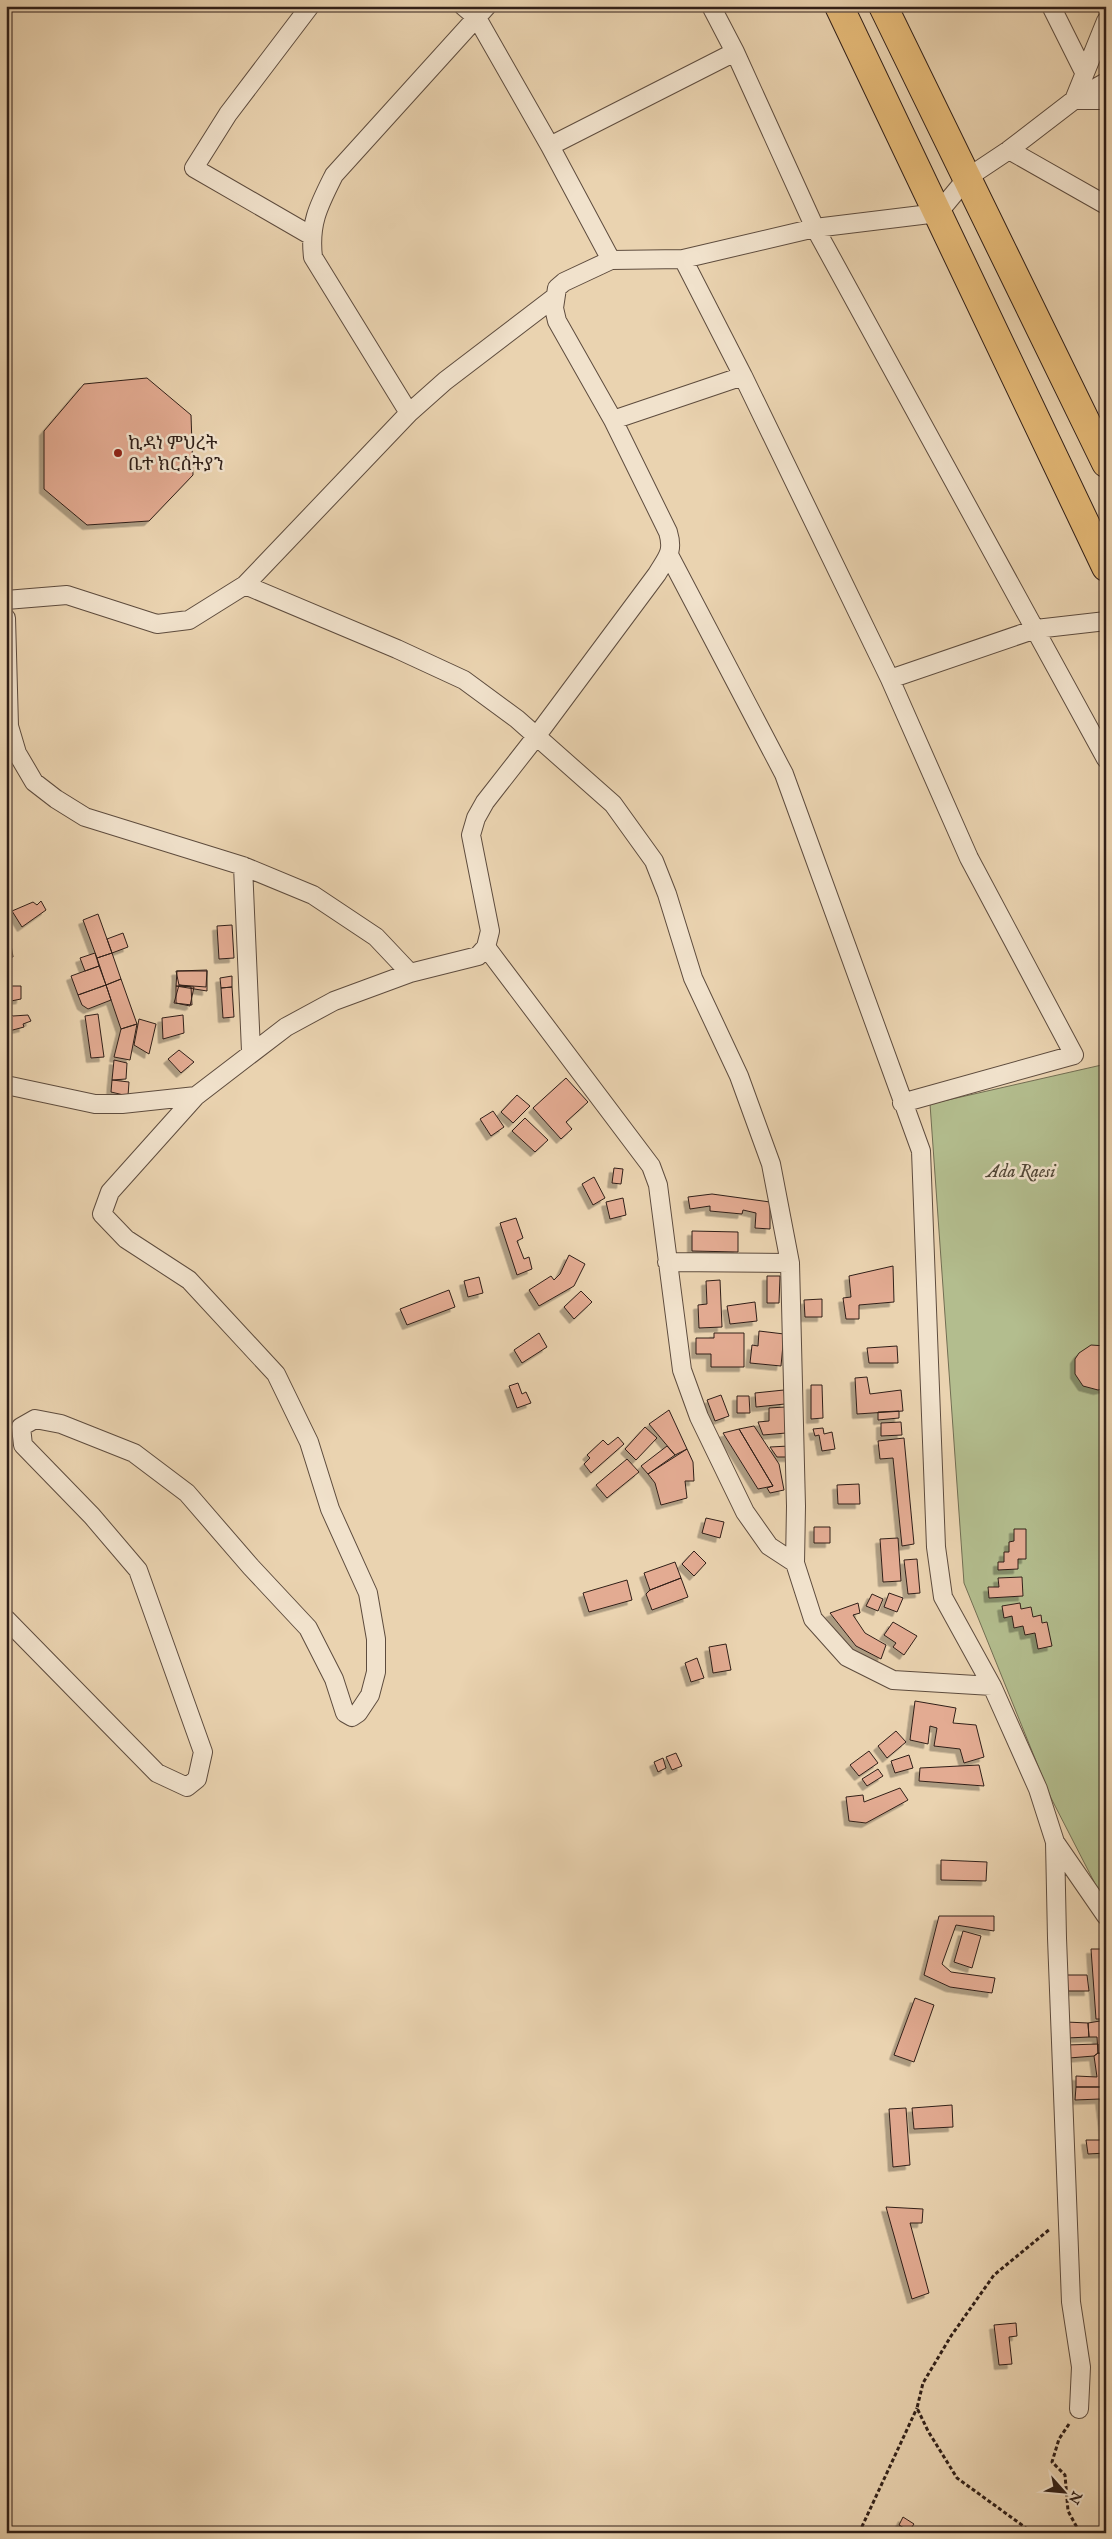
<svg xmlns="http://www.w3.org/2000/svg" width="1112" height="2539" viewBox="0 0 1112 2539" font-family="'IM FELL English','Noto Serif Ethiopic',serif">
<defs>
<filter id="shadow"><feDropShadow dx="-4.5" dy="4.5" stdDeviation="0" flood-color="#0004"/></filter>
</defs>
<rect width="100%" height="100%" fill="#ead3b0"/>
<filter id="stains"><feTurbulence type="fractalNoise" baseFrequency=".004" numOctaves="4"/><feColorMatrix values="0 0 0 0 .2 0 0 0 0 .09 0 0 0 0 .02 0 0 0 .5 -.17"/></filter>
<radialGradient id="worn" r=".72"><stop offset=".6" stop-color="#630" stop-opacity="0"/><stop offset="1" stop-color="#630" stop-opacity=".3"/></radialGradient>
<path fill="#b3bd8e" stroke="#726e53" d="M 1106,1064 L 1106,1905 L 1051,1798 L 964,1583 L 930,1104 Z"/>
<path fill="#e3ab92" stroke="#301f18" filter="url(#shadow)" d="M 147,378 L 191,415 L 193,475 L 149,521 L 87,525 L 44,489 L 44,431 L 84,384 Z
M 41,901 L 46,910 L 22,927 L 12,911 L 33,902 L 37,905 Z
M 98,914 L 112,953 L 97,958 L 83,920 Z
M 232,925 L 234,958 L 219,959 L 217,926 Z
M 9,933 L 13,957 L 6,958 L 6,935 Z
M 123,933 L 128,947 L 112,953 L 107,939 Z
M 95,953 L 99,966 L 85,971 L 80,958 Z
M 112,953 L 121,979 L 106,985 L 97,958 Z
M 99,966 L 106,985 L 78,995 L 71,976 Z
M 207,970 L 207,991 L 176,986 L 177,971 Z
M 176,971 L 207,971 L 206,987 L 179,985 Z
M 232,976 L 232,987 L 221,988 L 220,978 Z
M 121,979 L 137,1024 L 121,1029 L 106,985 Z
M 106,985 L 111,1000 L 88,1009 L 82,1005 L 78,995 Z
M 179,985 L 191,987 L 192,1005 L 174,1003 Z
M 6,986 L 21,986 L 21,999 L 6,1002 Z
M 176,986 L 194,987 L 190,1006 L 176,1003 Z
M 232,987 L 234,1017 L 223,1018 L 221,988 Z
M 8,1012 L 13,1016 L 28,1015 L 31,1021 L 23,1024 L 24,1027 L 9,1031 L 6,1023 L 6,1014 Z
M 98,1014 L 104,1057 L 91,1058 L 85,1016 Z
M 183,1015 L 184,1033 L 163,1039 L 162,1018 Z
M 139,1019 L 156,1024 L 149,1054 L 134,1045 Z
M 137,1024 L 130,1060 L 114,1057 L 121,1029 Z
M 179,1050 L 194,1062 L 181,1073 L 168,1059 Z
M 114,1060 L 127,1063 L 126,1079 L 112,1080 Z
M 566,1078 L 588,1102 L 566,1122 L 572,1129 L 561,1139 L 533,1108 Z
M 112,1080 L 129,1082 L 128,1096 L 111,1092 Z
M 517,1095 L 530,1106 L 513,1123 L 501,1112 Z
M 493,1111 L 504,1127 L 491,1136 L 480,1119 Z
M 525,1118 L 548,1140 L 535,1152 L 512,1131 Z
M 614,1168 L 623,1169 L 621,1184 L 612,1183 Z
M 594,1177 L 605,1198 L 593,1205 L 582,1184 Z
M 712,1194 L 770,1202 L 770,1229 L 755,1228 L 756,1213 L 743,1210 L 742,1214 L 710,1211 L 710,1206 L 690,1209 L 688,1197 Z
M 623,1198 L 626,1215 L 610,1219 L 606,1202 Z
M 516,1218 L 523,1238 L 517,1241 L 524,1259 L 529,1257 L 532,1269 L 517,1275 L 500,1223 Z
M 692,1231 L 738,1232 L 738,1252 L 692,1251 Z
M 569,1255 L 585,1264 L 574,1286 L 539,1306 L 529,1290 L 551,1276 L 554,1280 L 560,1274 Z
M 893,1266 L 894,1302 L 859,1305 L 859,1319 L 846,1319 L 843,1298 L 851,1297 L 849,1276 Z
M 767,1276 L 780,1276 L 779,1303 L 767,1303 Z
M 479,1277 L 483,1293 L 468,1297 L 464,1281 Z
M 720,1280 L 722,1327 L 699,1328 L 698,1305 L 707,1304 L 706,1281 Z
M 449,1290 L 455,1307 L 407,1325 L 400,1309 Z
M 581,1291 L 592,1302 L 574,1319 L 564,1307 Z
M 822,1299 L 822,1317 L 805,1317 L 804,1300 Z
M 755,1302 L 757,1321 L 730,1324 L 727,1306 Z
M 759,1331 L 784,1334 L 781,1366 L 750,1363 L 752,1345 L 758,1346 Z
M 539,1333 L 547,1347 L 522,1363 L 514,1350 Z
M 714,1333 L 744,1333 L 744,1367 L 711,1367 L 711,1354 L 696,1354 L 696,1338 L 714,1338 Z
M 1091,1345 L 1106,1346 L 1106,1388 L 1098,1390 L 1083,1386 L 1075,1374 L 1075,1359 L 1079,1353 Z
M 897,1346 L 898,1363 L 869,1363 L 867,1348 Z
M 867,1377 L 870,1394 L 901,1390 L 903,1411 L 857,1414 L 855,1378 Z
M 518,1383 L 522,1394 L 526,1392 L 531,1403 L 517,1408 L 509,1386 Z
M 811,1385 L 822,1385 L 823,1418 L 811,1419 Z
M 784,1390 L 785,1404 L 756,1407 L 755,1393 Z
M 721,1395 L 729,1416 L 715,1421 L 707,1400 Z
M 737,1396 L 749,1396 L 750,1413 L 737,1413 Z
M 785,1407 L 786,1433 L 763,1435 L 758,1422 L 769,1421 L 769,1408 Z
M 669,1410 L 687,1449 L 675,1455 L 649,1424 Z
M 899,1411 L 899,1418 L 878,1420 L 878,1412 Z
M 901,1422 L 902,1435 L 881,1436 L 881,1423 Z
M 754,1426 L 779,1464 L 784,1490 L 770,1493 L 767,1488 L 773,1486 L 739,1429 Z
M 645,1427 L 657,1438 L 636,1460 L 625,1449 Z
M 823,1428 L 824,1434 L 832,1432 L 835,1449 L 822,1451 L 819,1435 L 815,1436 L 813,1429 Z
M 739,1429 L 773,1486 L 758,1489 L 723,1433 Z
M 618,1437 L 624,1444 L 591,1473 L 584,1464 L 590,1458 L 587,1455 L 603,1440 L 608,1445 Z
M 904,1438 L 914,1544 L 902,1546 L 893,1458 L 880,1459 L 878,1441 Z
M 667,1446 L 675,1455 L 648,1474 L 641,1466 Z
M 789,1446 L 790,1457 L 777,1457 L 770,1447 Z
M 687,1449 L 693,1462 L 694,1481 L 685,1481 L 687,1498 L 661,1505 L 655,1483 L 648,1474 Z
M 627,1459 L 639,1472 L 607,1498 L 596,1485 Z
M 859,1484 L 860,1504 L 838,1504 L 837,1485 Z
M 706,1518 L 724,1522 L 720,1538 L 702,1533 Z
M 814,1527 L 830,1527 L 830,1543 L 814,1543 Z
M 1014,1529 L 1026,1529 L 1026,1559 L 1018,1559 L 1018,1569 L 998,1570 L 998,1562 L 1004,1562 L 1004,1552 L 1009,1552 L 1009,1542 L 1014,1541 Z
M 898,1538 L 901,1581 L 883,1582 L 880,1539 Z
M 694,1551 L 706,1563 L 694,1576 L 682,1564 Z
M 917,1559 L 920,1593 L 908,1594 L 904,1560 Z
M 675,1562 L 681,1578 L 650,1590 L 644,1573 Z
M 1022,1577 L 1023,1596 L 989,1598 L 988,1587 L 999,1587 L 998,1578 Z
M 681,1578 L 688,1597 L 652,1610 L 646,1594 L 650,1590 Z
M 627,1580 L 632,1600 L 589,1612 L 583,1593 Z
M 889,1593 L 903,1598 L 897,1612 L 884,1607 Z
M 872,1594 L 883,1599 L 878,1611 L 866,1606 Z
M 858,1603 L 860,1613 L 853,1615 L 865,1633 L 886,1645 L 881,1659 L 856,1646 L 830,1613 Z
M 1020,1603 L 1021,1609 L 1031,1607 L 1033,1617 L 1041,1615 L 1042,1623 L 1047,1622 L 1052,1646 L 1038,1649 L 1035,1633 L 1025,1635 L 1023,1626 L 1014,1628 L 1012,1616 L 1004,1618 L 1002,1606 Z
M 893,1622 L 917,1636 L 904,1655 L 893,1647 L 896,1643 L 884,1635 Z
M 726,1644 L 731,1670 L 713,1673 L 709,1647 Z
M 697,1658 L 704,1678 L 691,1682 L 685,1663 Z
M 915,1701 L 956,1708 L 953,1723 L 976,1725 L 984,1757 L 964,1763 L 960,1749 L 934,1746 L 937,1728 L 930,1726 L 928,1744 L 910,1740 Z
M 896,1731 L 906,1742 L 887,1758 L 878,1746 Z
M 869,1751 L 878,1763 L 859,1776 L 850,1765 Z
M 676,1753 L 682,1766 L 672,1770 L 666,1757 Z
M 909,1755 L 913,1768 L 895,1773 L 891,1761 Z
M 663,1758 L 666,1768 L 658,1772 L 654,1762 Z
M 979,1765 L 984,1786 L 919,1781 L 920,1768 Z
M 878,1769 L 883,1776 L 867,1786 L 862,1779 Z
M 900,1788 L 908,1800 L 866,1823 L 849,1821 L 846,1797 L 863,1795 L 864,1802 Z
M 941,1860 L 987,1862 L 986,1881 L 941,1880 Z
M 939,1916 L 994,1916 L 994,1931 L 956,1925 L 942,1964 L 951,1972 L 995,1978 L 992,1993 L 950,1987 L 924,1975 Z
M 963,1931 L 981,1936 L 972,1968 L 954,1962 Z
M 1091,1949 L 1106,1949 L 1106,2019 L 1096,2019 Z
M 1066,1975 L 1087,1975 L 1089,1991 L 1065,1991 Z
M 915,1998 L 934,2005 L 914,2062 L 894,2055 Z
M 1106,2020 L 1106,2054 L 1098,2053 L 1097,2037 L 1089,2037 L 1088,2023 Z
M 1066,2022 L 1088,2023 L 1089,2037 L 1067,2038 Z
M 1098,2044 L 1098,2053 L 1094,2056 L 1069,2058 L 1067,2045 Z
M 1098,2053 L 1106,2054 L 1106,2087 L 1076,2087 L 1076,2076 L 1097,2077 L 1094,2056 Z
M 1076,2087 L 1106,2087 L 1106,2122 L 1103,2122 L 1100,2099 L 1075,2100 Z
M 952,2105 L 953,2127 L 914,2129 L 912,2108 Z
M 906,2108 L 910,2165 L 893,2167 L 889,2109 Z
M 1103,2122 L 1106,2122 L 1106,2153 L 1088,2154 L 1086,2140 L 1104,2140 Z
M 886,2207 L 923,2209 L 922,2223 L 910,2223 L 929,2293 L 912,2299 Z
M 1016,2323 L 1017,2336 L 1009,2337 L 1012,2364 L 999,2365 L 994,2325 Z
M 903,2517 L 914,2524 L 909,2531 L 899,2525 Z"/>
<g fill="none" stroke-linecap="round" stroke-linejoin="round">
<defs>
<path id="minor" d="M 310,6 L 228,114 L 194,168 L 310,235
M 463,6 L 477,18 L 550,146 L 611,260
M 711,6 L 735,52 L 815,228 L 1106,759
M 1051,6 L 1084,72
M 1106,21 L 1074,100 L 1106,100
M 550,146 L 735,52
M 1009,150 L 1106,205
M 683,259 L 743,376 L 890,679 L 969,858 L 1074,1055 L 902,1103
M 409,413 L 313,257 C 309,223 319,205 334,175 L 487,6
M 613,420 L 743,376
M 669,555 L 784,774 L 921,1151 L 936,1547 L 943,1597 L 992,1686 L 1038,1789 L 1055,1842 L 1057,1938 L 1071,2302 L 1081,2367 L 1079,2409
M 245,585 L 397,649 L 464,680 L 517,719 L 613,804 L 654,861 L 667,894 L 693,978 L 739,1076 L 771,1164 L 790,1263 L 796,1506 L 795,1563 L 813,1619 L 847,1657 L 893,1680 L 992,1686
M 6,600 L 67,595 L 157,624 L 189,620 L 245,585 L 409,413 L 445,381 L 555,297
M 6,618 L 9,726 L 17,753 L 34,782 L 56,799 L 85,817 L 243,866 L 313,895 L 376,937 L 410,973
M 890,679 L 1036,629 L 1106,621
M 243,866 L 251,1051
M 486,947 L 651,1166 L 658,1185 L 682,1370 L 699,1417 L 745,1512 L 769,1546 L 795,1563
M 6,1085 L 95,1104 L 122,1104 L 196,1096
M 667,1262 L 790,1263
M 6,1619 L 157,1773 L 187,1787 L 197,1779 L 203,1752 L 138,1570 L 92,1516 L 23,1445 L 21,1427 L 35,1419 L 61,1424 L 134,1453 L 187,1493 L 251,1567 L 308,1628 L 334,1679 L 345,1713 L 352,1717 L 358,1713 L 370,1695 L 376,1672 L 376,1639 L 368,1593 L 330,1509 L 309,1442 L 276,1374 L 189,1280 L 126,1239 L 102,1214 L 110,1192 L 196,1096 L 286,1027 L 334,1001 L 410,973 L 478,956 L 486,947 L 490,931 L 471,835 L 476,818 L 485,802 L 535,738 L 657,574 C 667,557 674,552 668,532 L 613,420 L 557,321 L 554,308 L 557,288 L 564,282 L 611,260 L 683,259 L 815,228 L 938,213 L 967,178 L 1009,150 L 1074,100 L 1106,82
M 1055,1842 L 1106,1916"/>
<path id="primary" d="M 839,6 L 1106,567
M 883,6 L 1106,463"/>
</defs>
<use href="#minor" stroke="#5e4c3e" stroke-width="20"/>
<use href="#primary" stroke="#301f18" stroke-width="30"/>
<path stroke="#301f18" stroke-width="3" stroke-dasharray="4 2.5" stroke-linecap="butt" d="M 1069,2424 L 1059,2439 L 1052,2462 L 1065,2475 L 1068,2511 L 1080,2533
M 859,2533 L 917,2408
M 1033,2533 L 957,2478 L 928,2431 L 917,2408 L 923,2383 L 951,2336 L 994,2275 L 1050,2229"/>
<use href="#minor" stroke="#f1e2cc" stroke-width="18"/>
<use href="#primary" stroke="#e5ba78" stroke-width="28"/>
</g>
<circle fill="#8f2418" stroke="#f1e2cc" stroke-width="2" cx="118" cy="453" r="5"/>
<g text-anchor="middle" stroke-width="5" stroke-linejoin="round" paint-order="stroke">
<g font-size="18" fill="#301f18" stroke="#f1e2cc" text-anchor="start">
<text x="128" y="449">ኪዳነ ምህረት<tspan x="128" dy="21">ቤተ ክርስትያን</tspan></text>
</g>
<g font-size="18" font-style="italic" fill="#514636" stroke="#f1e2cc">
<text x="1021" y="1177">Ada Raesi</text>
</g>
</g>
<rect width="1112" height="2539" fill="none" stroke="#ead3b0" stroke-width="25"/>
<rect x="8" y="8" width="1097" height="2524" fill="none" stroke="#301f18" stroke-width="2.5"/>
<rect x="12" y="12" width="1087" height="2514" fill="none" stroke="#301f18"/>
<g transform="translate(1064 2492) rotate(117)" stroke="#f1e2cc" stroke-width="4" paint-order="stroke">
<path d="M0-4L9 19L0 12L-9 19Z" fill="#301f18"/>
<text y="-8" font-size="14" font-weight="bold" text-anchor="middle" fill="#301f18">N</text>
</g>
<rect width="100%" height="100%" filter="url(#stains)"/>
<rect width="100%" height="100%" fill="url(#worn)"/>
</svg>
